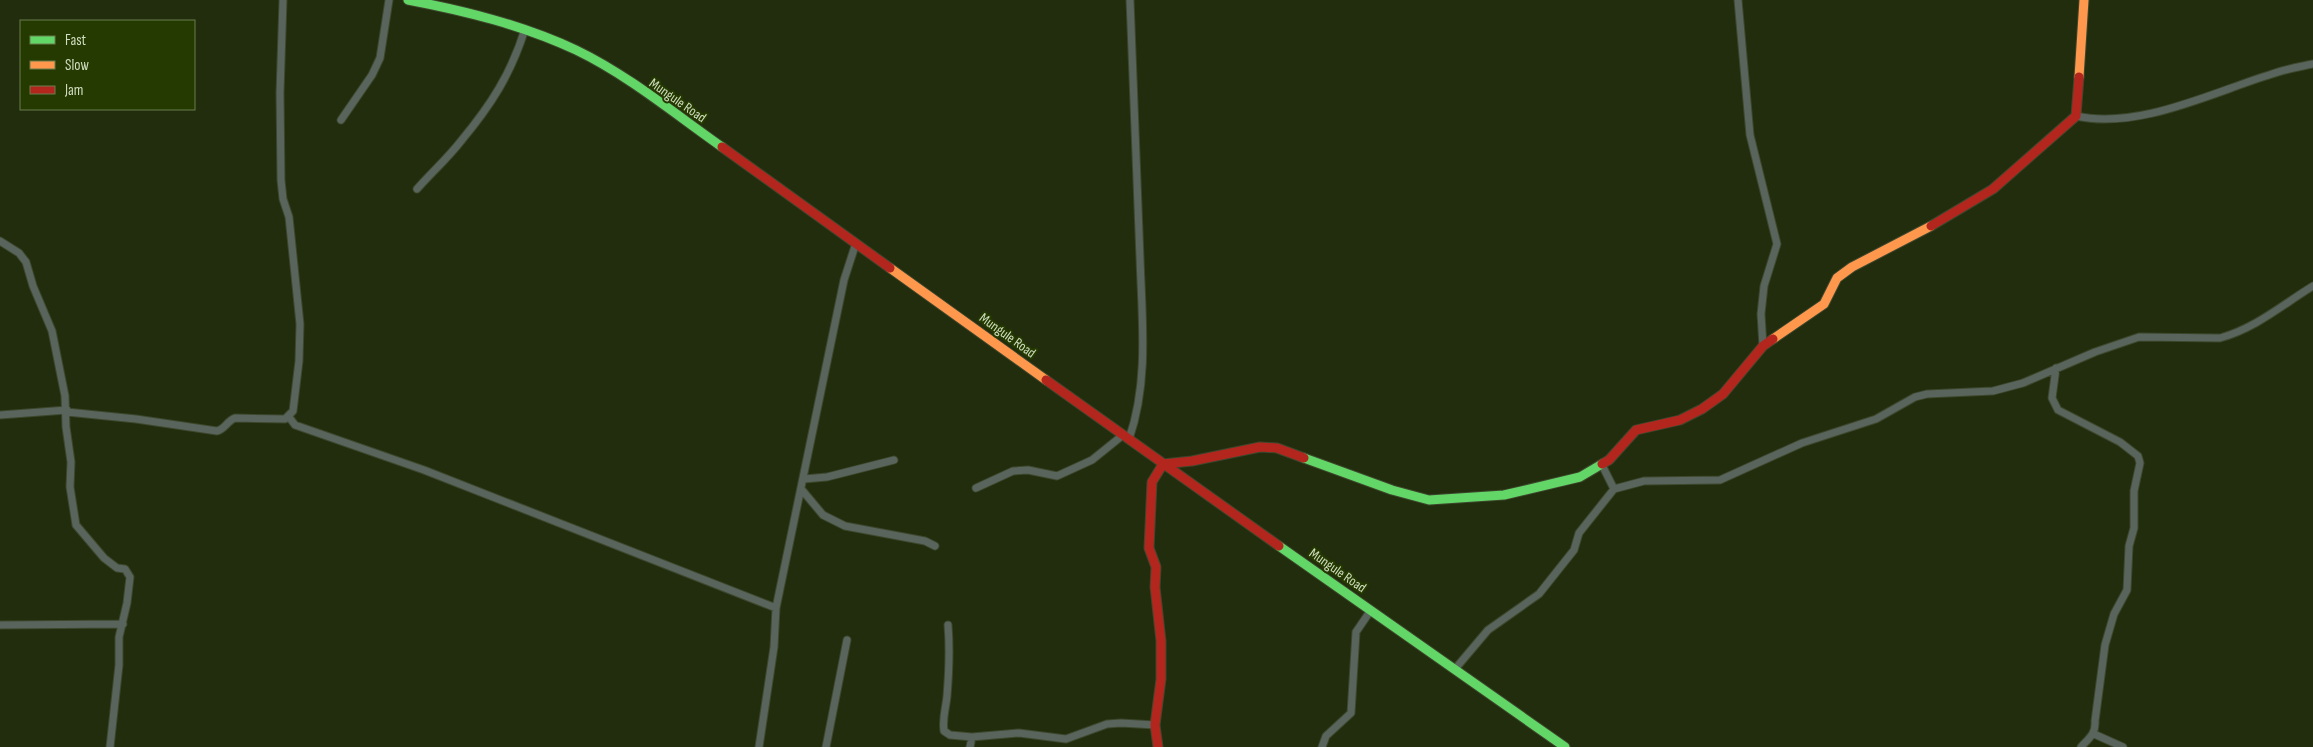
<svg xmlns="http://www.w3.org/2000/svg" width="2313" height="747" viewBox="0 0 2313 747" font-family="'Sofia Sans Condensed',sans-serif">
<rect width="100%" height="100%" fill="#222d0d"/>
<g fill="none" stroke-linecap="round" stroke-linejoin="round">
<defs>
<path id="street" d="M 1738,0 L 1750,135 L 1777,244 L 1764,286 L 1761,314 L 1763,346
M 2076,116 C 2139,130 2213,92 2272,74 C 2285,69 2299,67 2313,64
M 341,120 L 372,75 L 380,58 L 389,0
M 417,189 C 431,173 448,158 461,141 C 491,105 511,74 525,29
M 0,241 L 19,253 L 26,262 L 33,286 L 52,331 L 65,396 L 66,427 L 71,462 L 70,487 L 76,525 L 104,558 L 117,568 L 125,569 L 130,577 L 127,603 L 119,637 L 119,665 L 110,747
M 2056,368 L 2052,398 L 2058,410 L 2120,442 L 2138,456 L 2140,463 L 2134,491 L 2134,528 L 2129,546 L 2127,590 L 2114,614 L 2105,645 L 2095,721 C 2096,734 2089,738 2081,747
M 67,412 L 136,419 L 217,431 C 225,429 227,421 235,418 L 285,419 L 293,411 L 299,361 L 300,324 L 289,217 L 283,199 L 281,180 L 280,93 L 283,0
M 0,415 L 67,410
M 289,417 L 295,425 L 424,470 L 776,608
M 1129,439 C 1149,382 1142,319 1140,258 C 1137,172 1134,86 1130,0
M 1602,465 L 1614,489
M 804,479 L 827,477 L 894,460
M 976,488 L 1013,471 L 1028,470 L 1057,476 L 1092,460 L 1123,435
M 802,490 L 823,515 L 845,526 L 925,541 L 935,546
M 0,625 L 123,624
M 948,625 C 950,649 949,672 947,696 C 946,708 942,718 944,731 L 950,735 L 972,737 L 1019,733 L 1066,739 L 1107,724 L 1121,723 L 1155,725
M 1455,669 L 1488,630 L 1539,594 L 1574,550 L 1579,533 L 1614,489 L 1644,481 L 1720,480 L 1802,443 L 1876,419 L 1915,397 L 1927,394 L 1993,391 L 2023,383 L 2095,352 L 2139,337 L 2220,338 C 2256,328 2282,305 2313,286
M 2094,734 L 2123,747
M 759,747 L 774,647 L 776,608 L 844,280 L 856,243
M 826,747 L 847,640
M 970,747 L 972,737
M 1322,747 L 1326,736 L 1351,713 L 1356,632 L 1371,610"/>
<path id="fast" d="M 408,0 C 466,11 522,25 576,50 C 628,75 675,114 722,147
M 1304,458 L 1392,490 L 1429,500 L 1504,495 L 1580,477 L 1602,464
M 1279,546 L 1565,747"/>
<path id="slow" d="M 2079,77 L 2084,0
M 890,268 L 1046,380
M 1773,339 L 1824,304 L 1837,278 L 1852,267 L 1931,226"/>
<path id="jam" d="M 722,147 L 890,268
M 1931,226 L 1993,189 L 2076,116 L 2079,77
M 1046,380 L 1279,546
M 1602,464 L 1609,460 L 1636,430 L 1680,420 L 1702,409 L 1723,394 L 1763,346 L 1773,339
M 1158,747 L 1155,725 L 1161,679 L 1161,641 L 1155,587 L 1156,567 L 1149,548 L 1152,482 L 1163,464 L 1192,461 L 1260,447 L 1277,448 L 1304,458"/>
</defs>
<use href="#street" stroke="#3d472c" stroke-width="9"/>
<use href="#fast" stroke="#3d472c" stroke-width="11"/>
<use href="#slow" stroke="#3d472c" stroke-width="11"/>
<use href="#jam" stroke="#3d472c" stroke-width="11"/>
<use href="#street" stroke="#59645d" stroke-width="7"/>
<use href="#fast" stroke="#63d668" stroke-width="9"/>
<use href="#slow" stroke="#ff974d" stroke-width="9"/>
<use href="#jam" stroke="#b3261e" stroke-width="9"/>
</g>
<g text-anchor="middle" stroke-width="4" stroke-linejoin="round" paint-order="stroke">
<g font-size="14" fill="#d0dec1" stroke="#253a00">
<text transform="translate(678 100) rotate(35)" y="5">Mungule Road</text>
<text transform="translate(1008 335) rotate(36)" y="5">Mungule Road</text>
<text transform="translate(1338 570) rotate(35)" y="5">Mungule Road</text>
</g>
</g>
<rect x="20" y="20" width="175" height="90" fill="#253a00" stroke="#697c4d"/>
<rect x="30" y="36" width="25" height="8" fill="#63d668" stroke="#697c4d"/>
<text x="65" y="45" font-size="15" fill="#d0dec1">Fast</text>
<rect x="30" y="61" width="25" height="8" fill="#ff974d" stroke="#697c4d"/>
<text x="65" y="70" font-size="15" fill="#d0dec1">Slow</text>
<rect x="30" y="86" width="25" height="8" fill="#b3261e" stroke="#697c4d"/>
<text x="65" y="95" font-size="15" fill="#d0dec1">Jam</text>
</svg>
